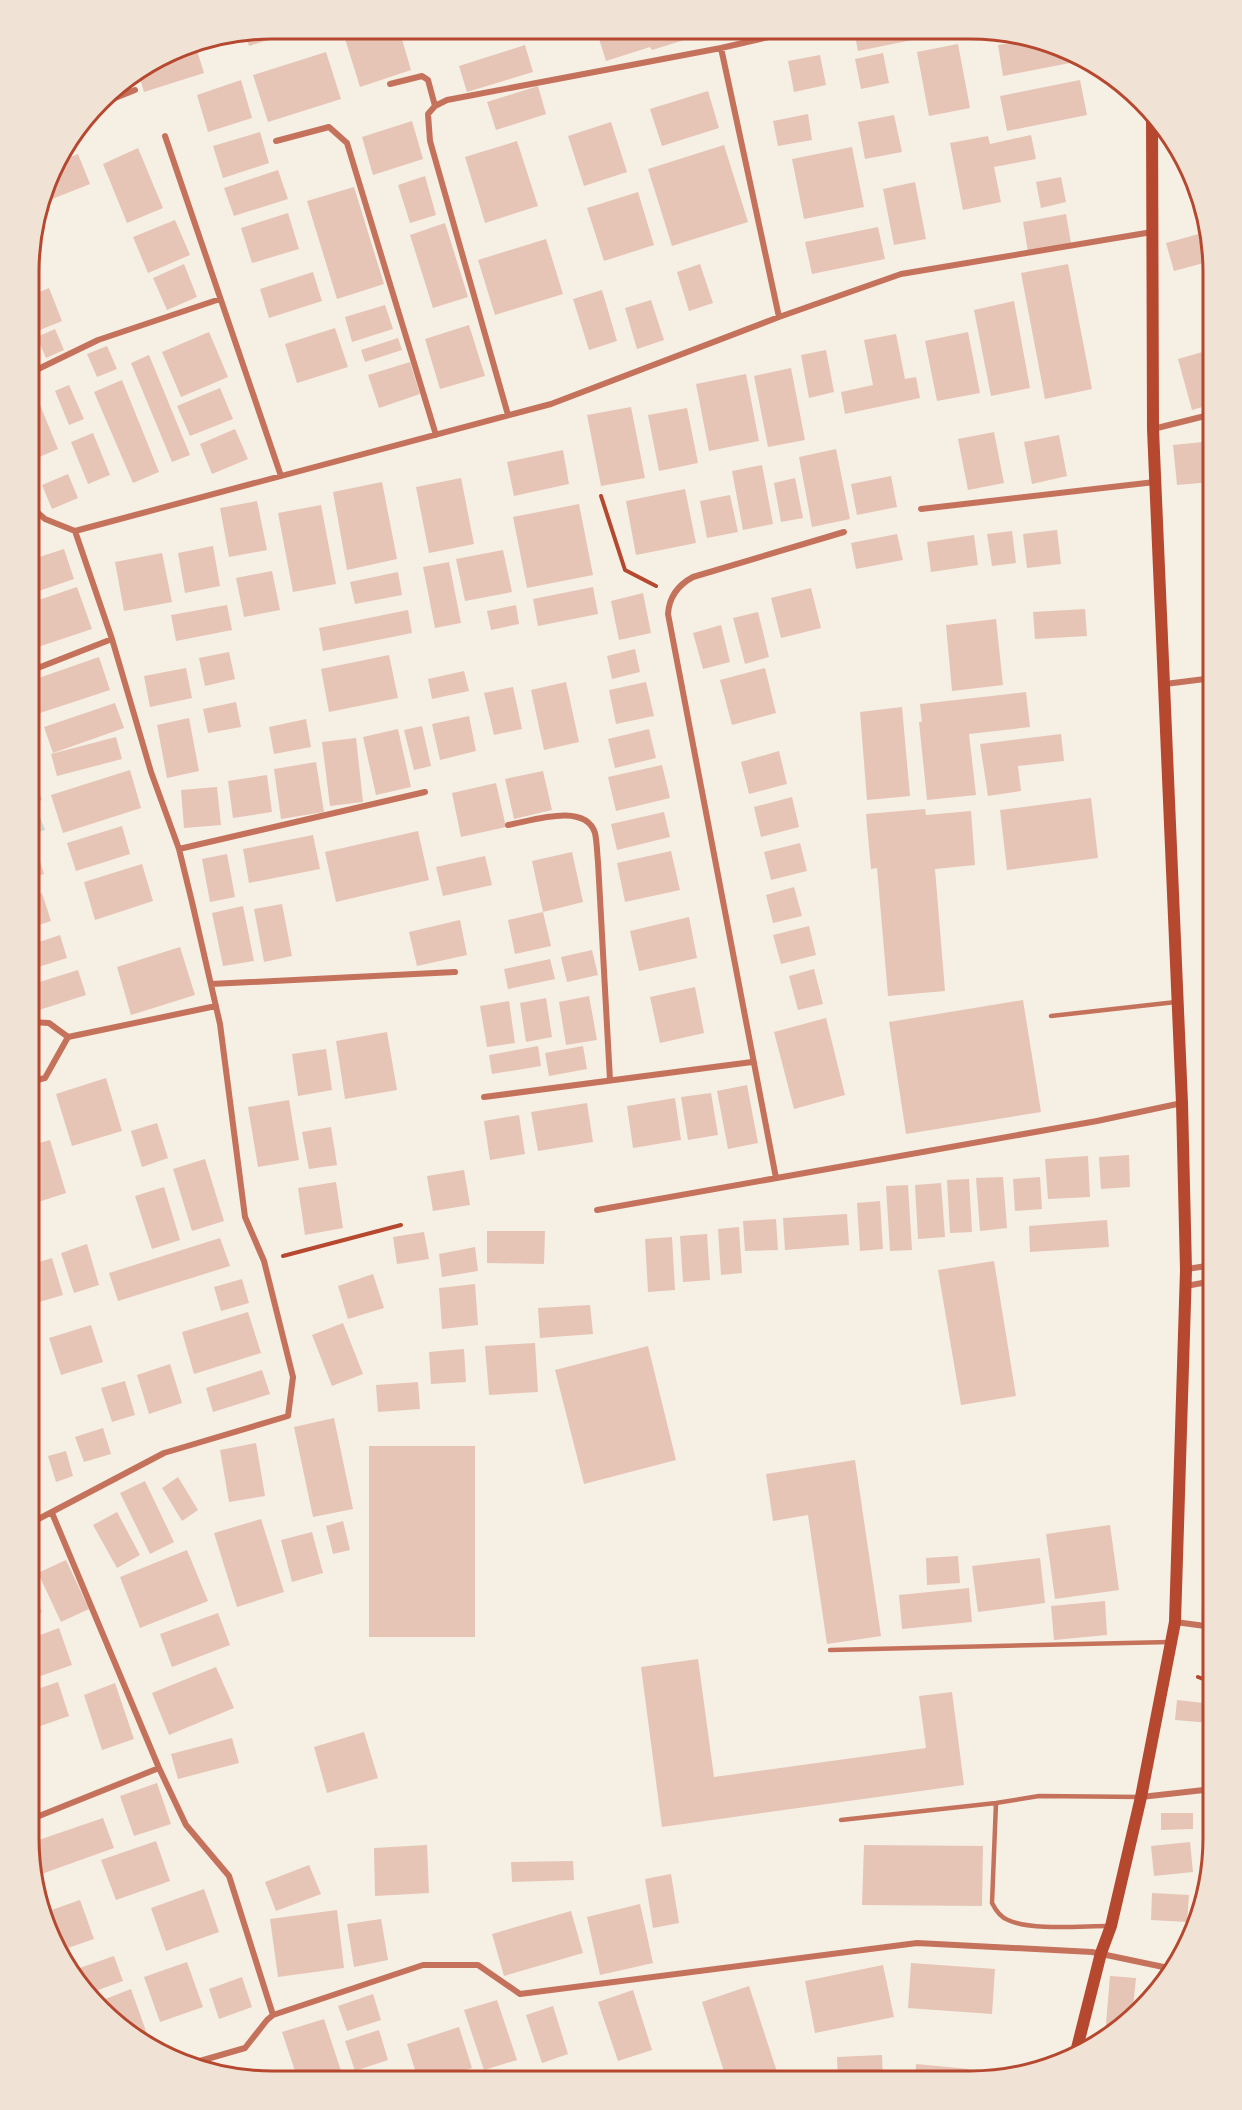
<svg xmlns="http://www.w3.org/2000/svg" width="1242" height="2110" viewBox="0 0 1242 2110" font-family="'Public Sans',sans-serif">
<rect width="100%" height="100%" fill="#f6efe4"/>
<path fill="#c9d6d2" d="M 37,809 L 45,830 L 30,835 L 30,812 Z"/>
<path fill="#e6c5b7" d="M 272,28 L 302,29 L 249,46 L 245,34 Z
M 342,29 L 399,29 L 411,70 L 360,87 Z
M 596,29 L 691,30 L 694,37 L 652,50 L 650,47 L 606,61 Z
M 854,30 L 941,30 L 942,34 L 858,51 Z
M 1032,39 L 1064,47 L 1079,56 L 1080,61 L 1003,76 L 998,45 Z
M 195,44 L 204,73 L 144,92 L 138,72 L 179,47 Z
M 958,44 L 970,108 L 929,116 L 917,52 Z
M 525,45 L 533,72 L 467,92 L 459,66 Z
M 326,52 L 341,99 L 268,122 L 253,75 Z
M 883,53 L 889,83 L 861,89 L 855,59 Z
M 820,55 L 826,85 L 794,92 L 788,61 Z
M 241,80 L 252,118 L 208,132 L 197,95 Z
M 1080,80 L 1087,115 L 1007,131 L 1000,96 Z
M 538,86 L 546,114 L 496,130 L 487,102 Z
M 708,91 L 719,128 L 662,146 L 650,109 Z
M 808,114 L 812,140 L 778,146 L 773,121 Z
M 894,115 L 902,152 L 865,159 L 858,122 Z
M 412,121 L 423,159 L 373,175 L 362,137 Z
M 611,122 L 627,172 L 584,186 L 568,136 Z
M 260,132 L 269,163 L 223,178 L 213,146 Z
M 1031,135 L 1036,159 L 994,167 L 1001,202 L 963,210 L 950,143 L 988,136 L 990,144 Z
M 517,141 L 538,206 L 485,223 L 465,157 Z
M 724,145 L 748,222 L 672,246 L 648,169 Z
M 852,147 L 864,207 L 804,219 L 792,159 Z
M 138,148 L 163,208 L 127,223 L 103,164 Z
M 78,154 L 90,184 L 42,203 L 54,164 Z
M 278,170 L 288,199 L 234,216 L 224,188 Z
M 425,176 L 436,215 L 410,223 L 398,185 Z
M 1061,177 L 1066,202 L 1041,208 L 1036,182 Z
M 915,182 L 926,239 L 894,245 L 883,189 Z
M 354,187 L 384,284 L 337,299 L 307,201 Z
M 638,192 L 654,245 L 604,261 L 587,208 Z
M 288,213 L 299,249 L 252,263 L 241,228 Z
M 1066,214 L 1071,243 L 1028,252 L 1023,222 Z
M 175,220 L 190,255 L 148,273 L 133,237 Z
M 445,223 L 468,297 L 433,308 L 410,235 Z
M 878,227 L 885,259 L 812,274 L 805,242 Z
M 1206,232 L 1211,261 L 1174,271 L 1166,243 Z
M 546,239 L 563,294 L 495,315 L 478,260 Z
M 184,264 L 197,297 L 167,310 L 153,278 Z
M 700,264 L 713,303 L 689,311 L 677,272 Z
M 1068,264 L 1092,389 L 1045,399 L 1021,273 Z
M 313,272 L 322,301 L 269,318 L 260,289 Z
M 49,288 L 62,321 L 35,332 L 30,321 L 30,296 Z
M 602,290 L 617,341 L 589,350 L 573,299 Z
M 651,300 L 664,340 L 637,349 L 625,308 Z
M 1014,301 L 1030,388 L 991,396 L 974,310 Z
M 385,305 L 393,329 L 352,342 L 345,317 Z
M 469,325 L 485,376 L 440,389 L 425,339 Z
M 335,328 L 348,367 L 297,383 L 285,344 Z
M 55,329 L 64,350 L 46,358 L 37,337 Z
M 209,332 L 228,377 L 181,397 L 162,352 Z
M 968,332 L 980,393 L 937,401 L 925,341 Z
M 896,334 L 905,379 L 916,377 L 920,398 L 845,414 L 841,392 L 873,385 L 864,340 Z
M 398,338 L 402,350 L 365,362 L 361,350 Z
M 107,346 L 117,369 L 97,377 L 87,354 Z
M 1213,349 L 1213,404 L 1192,410 L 1178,359 Z
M 826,350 L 834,392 L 809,398 L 801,355 Z
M 149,355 L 190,455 L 172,462 L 131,363 Z
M 410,362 L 420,394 L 379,408 L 368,375 Z
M 791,368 L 805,440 L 768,447 L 754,376 Z
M 746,374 L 759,441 L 709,451 L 696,384 Z
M 122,380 L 159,472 L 133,483 L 94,392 Z
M 69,385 L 84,419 L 69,425 L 55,391 Z
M 220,388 L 233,419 L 190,436 L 177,406 Z
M 38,400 L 58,449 L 30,461 L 30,403 Z
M 631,407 L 645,478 L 601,486 L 587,415 Z
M 687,408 L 698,463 L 659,471 L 648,415 Z
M 235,429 L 248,459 L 212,474 L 200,444 Z
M 994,432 L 1004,483 L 968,490 L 958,439 Z
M 93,433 L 110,475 L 88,484 L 71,442 Z
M 1059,435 L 1067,476 L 1032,484 L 1024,442 Z
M 1213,441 L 1213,482 L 1177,485 L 1173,445 Z
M 836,449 L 850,519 L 812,527 L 799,457 Z
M 563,450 L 569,484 L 514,496 L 507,462 Z
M 762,465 L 773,524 L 743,530 L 732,471 Z
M 68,474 L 78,498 L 52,509 L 42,485 Z
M 891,476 L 897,507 L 857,515 L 851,484 Z
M 461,478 L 474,544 L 429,553 L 416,487 Z
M 795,478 L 803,518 L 781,522 L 774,483 Z
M 382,482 L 397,559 L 347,570 L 333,492 Z
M 685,489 L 696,543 L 636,555 L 626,501 Z
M 730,495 L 738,532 L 707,538 L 700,501 Z
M 257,501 L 267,550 L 229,557 L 220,508 Z
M 579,504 L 593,575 L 527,588 L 513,517 Z
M 321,505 L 336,584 L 293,592 L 278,513 Z
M 1057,530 L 1061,564 L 1027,568 L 1023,534 Z
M 1012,531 L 1016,563 L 992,566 L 987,534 Z
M 897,534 L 903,560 L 856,569 L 851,543 Z
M 974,535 L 978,565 L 931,572 L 927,542 Z
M 213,546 L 220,586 L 185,593 L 178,553 Z
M 64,549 L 74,579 L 30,594 L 30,560 Z
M 503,550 L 512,592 L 465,601 L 456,559 Z
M 162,553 L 172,602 L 124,611 L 115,562 Z
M 449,562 L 461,623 L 435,628 L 423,567 Z
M 272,571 L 280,610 L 244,617 L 236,578 Z
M 398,572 L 402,595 L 355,604 L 350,582 Z
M 77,587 L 92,629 L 35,648 L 30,633 L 30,603 Z
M 593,587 L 598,614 L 538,626 L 533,599 Z
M 811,588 L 821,628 L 781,638 L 771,598 Z
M 643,593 L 651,633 L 619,640 L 611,601 Z
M 227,605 L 232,630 L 176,641 L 171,615 Z
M 516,605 L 519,624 L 491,630 L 487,611 Z
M 1085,609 L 1087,636 L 1035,639 L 1033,612 Z
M 408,610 L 412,633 L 323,651 L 319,628 Z
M 758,612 L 769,657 L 745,664 L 733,618 Z
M 996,619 L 1003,685 L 952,691 L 946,625 Z
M 721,625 L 730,662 L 703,669 L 693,633 Z
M 635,649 L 640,672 L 612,679 L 607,656 Z
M 229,652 L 235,679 L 205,686 L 199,658 Z
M 389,655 L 398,698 L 329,712 L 321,669 Z
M 99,657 L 110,690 L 40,713 L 30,681 Z
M 186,668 L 192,698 L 150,707 L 144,676 Z
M 765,668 L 776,713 L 732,725 L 720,680 Z
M 464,671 L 469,691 L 432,699 L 428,679 Z
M 566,682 L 579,742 L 544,750 L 531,690 Z
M 646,682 L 654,716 L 616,724 L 609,690 Z
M 513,687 L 522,729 L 494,735 L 484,693 Z
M 1026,692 L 1030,727 L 969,734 L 976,795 L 927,800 L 919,722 L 922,722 L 920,704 Z
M 236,702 L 241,727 L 208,733 L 203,709 Z
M 115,703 L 124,728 L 53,753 L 44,727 Z
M 902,707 L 910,796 L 867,800 L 860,712 Z
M 469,716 L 476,751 L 440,760 L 432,724 Z
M 189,718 L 199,771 L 167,778 L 157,725 Z
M 306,719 L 311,747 L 274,754 L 269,727 Z
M 422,726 L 431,766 L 414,770 L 404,730 Z
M 398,729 L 411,787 L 376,795 L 363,737 Z
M 649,729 L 656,758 L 615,768 L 608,739 Z
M 1061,734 L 1064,761 L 1018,766 L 1021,791 L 988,796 L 980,744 Z
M 116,737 L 122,759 L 57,776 L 51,754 Z
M 356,738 L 363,802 L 330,806 L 322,742 Z
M 1213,741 L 1213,790 L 1212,790 L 1204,743 Z
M 779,751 L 787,784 L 749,794 L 741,762 Z
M 316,762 L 324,812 L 281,819 L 274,769 Z
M 30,765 L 42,800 L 30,804 Z
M 662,765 L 670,798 L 616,811 L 608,777 Z
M 130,770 L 141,808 L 63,833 L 51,795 Z
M 543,771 L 552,810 L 514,819 L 505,779 Z
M 267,775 L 272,812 L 233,818 L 228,781 Z
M 496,783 L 506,827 L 461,837 L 452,793 Z
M 217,787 L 221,825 L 184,828 L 181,790 Z
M 792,797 L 799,827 L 761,837 L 754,807 Z
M 1091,798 L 1098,858 L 1007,870 L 1000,810 Z
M 925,809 L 926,815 L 971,811 L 975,865 L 935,869 L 945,991 L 888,996 L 877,868 L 871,869 L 866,814 Z
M 664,812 L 670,837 L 617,850 L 611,824 Z
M 122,826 L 130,854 L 76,871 L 67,843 Z
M 418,831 L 429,880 L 336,902 L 325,852 Z
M 313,835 L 320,869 L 249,883 L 243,849 Z
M 34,842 L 44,874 L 30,879 L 30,844 Z
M 800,843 L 807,871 L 771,880 L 764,852 Z
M 671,851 L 680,890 L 625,902 L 617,863 Z
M 572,852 L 583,902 L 543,912 L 532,861 Z
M 227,854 L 235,897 L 210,902 L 202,859 Z
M 485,856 L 492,885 L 443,896 L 436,867 Z
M 142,864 L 153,901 L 95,920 L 84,882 Z
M 794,887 L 802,916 L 773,923 L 766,895 Z
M 42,893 L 51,921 L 30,928 L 30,897 Z
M 282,904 L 292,956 L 264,962 L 254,909 Z
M 243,906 L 254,961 L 223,966 L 212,913 Z
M 543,912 L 551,946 L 515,954 L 508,920 Z
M 689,917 L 697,958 L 639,971 L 630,931 Z
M 460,920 L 467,955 L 417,966 L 409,932 Z
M 809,926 L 816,955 L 781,964 L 773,935 Z
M 60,935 L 67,958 L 32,969 L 30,961 L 30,945 Z
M 180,947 L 195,995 L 131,1015 L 117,967 Z
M 592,950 L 598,975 L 567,982 L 561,957 Z
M 550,959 L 555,979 L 508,989 L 504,969 Z
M 814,969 L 823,1004 L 798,1010 L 789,976 Z
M 78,970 L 86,995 L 36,1011 L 30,985 Z
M 695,987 L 704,1033 L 660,1043 L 650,997 Z
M 589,996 L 597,1040 L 566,1045 L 559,1002 Z
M 546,998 L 552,1037 L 526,1042 L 520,1003 Z
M 1023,1000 L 1041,1112 L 906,1134 L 889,1022 Z
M 509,1001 L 515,1043 L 487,1047 L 480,1006 Z
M 826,1018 L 845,1095 L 794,1109 L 774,1032 Z
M 387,1032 L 397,1090 L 345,1099 L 336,1041 Z
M 538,1046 L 541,1066 L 492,1074 L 489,1055 Z
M 583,1046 L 587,1069 L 549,1076 L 545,1053 Z
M 326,1049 L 332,1090 L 298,1096 L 292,1054 Z
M 30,1050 L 35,1065 L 29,1067 Z
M 106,1078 L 122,1131 L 72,1146 L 56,1094 Z
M 747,1085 L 758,1143 L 728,1149 L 717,1091 Z
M 711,1093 L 718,1135 L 688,1140 L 681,1097 Z
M 675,1098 L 681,1140 L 633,1148 L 627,1106 Z
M 289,1100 L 299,1160 L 258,1167 L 248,1107 Z
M 587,1103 L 593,1142 L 538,1151 L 531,1112 Z
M 519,1115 L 525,1154 L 490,1160 L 484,1121 Z
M 157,1123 L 168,1158 L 142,1167 L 131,1131 Z
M 331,1127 L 337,1165 L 309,1169 L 302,1132 Z
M 50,1140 L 66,1193 L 29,1205 L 29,1146 Z
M 1129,1155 L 1130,1187 L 1101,1189 L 1099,1157 Z
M 1088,1156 L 1090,1197 L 1048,1199 L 1045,1159 Z
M 205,1159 L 224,1221 L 192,1231 L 173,1169 Z
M 464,1170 L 470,1205 L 433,1211 L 427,1176 Z
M 1003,1177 L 1007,1228 L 980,1231 L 976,1178 Z
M 1040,1177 L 1042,1209 L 1015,1211 L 1013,1179 Z
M 969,1179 L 972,1232 L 950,1233 L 947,1180 Z
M 336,1182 L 343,1228 L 305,1235 L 298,1188 Z
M 941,1183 L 945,1237 L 918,1239 L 915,1185 Z
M 908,1185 L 912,1250 L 890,1251 L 886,1186 Z
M 164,1187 L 180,1240 L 152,1249 L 135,1196 Z
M 880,1201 L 883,1249 L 860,1251 L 857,1203 Z
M 847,1214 L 849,1245 L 785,1250 L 783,1218 Z
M 776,1219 L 778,1250 L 745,1251 L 743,1221 Z
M 1107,1220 L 1109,1247 L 1030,1252 L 1029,1226 Z
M 739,1227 L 742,1273 L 721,1275 L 718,1229 Z
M 487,1231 L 545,1231 L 544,1264 L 487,1263 Z
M 424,1232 L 429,1259 L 397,1264 L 393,1237 Z
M 707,1234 L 710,1280 L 683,1282 L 680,1236 Z
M 672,1237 L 675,1290 L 648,1292 L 645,1239 Z
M 220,1238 L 230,1266 L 118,1301 L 109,1273 Z
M 87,1244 L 99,1285 L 74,1293 L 61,1253 Z
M 475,1247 L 478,1271 L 442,1277 L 439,1254 Z
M 52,1258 L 63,1295 L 36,1303 L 29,1280 L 29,1265 Z
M 994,1261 L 1016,1396 L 961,1405 L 938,1270 Z
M 373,1274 L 384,1308 L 348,1319 L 338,1286 Z
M 242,1279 L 249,1303 L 221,1311 L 214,1287 Z
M 475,1284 L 478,1325 L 442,1329 L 439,1288 Z
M 590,1305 L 593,1334 L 540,1338 L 538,1308 Z
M 248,1312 L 261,1353 L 194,1374 L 182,1332 Z
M 343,1323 L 363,1374 L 332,1386 L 312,1335 Z
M 91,1325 L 103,1362 L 61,1375 L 49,1338 Z
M 535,1343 L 538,1392 L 489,1395 L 485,1346 Z
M 648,1346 L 676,1460 L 584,1484 L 555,1370 Z
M 464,1349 L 466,1382 L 431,1384 L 429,1352 Z
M 170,1364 L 182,1403 L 149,1414 L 137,1375 Z
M 262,1370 L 270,1394 L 213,1412 L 206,1388 Z
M 125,1381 L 135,1415 L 112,1422 L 101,1388 Z
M 418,1382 L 420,1409 L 378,1412 L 376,1385 Z
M 334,1418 L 353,1509 L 313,1517 L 294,1427 Z
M 103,1428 L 111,1454 L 84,1462 L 75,1437 Z
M 256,1443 L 265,1496 L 229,1502 L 220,1450 Z
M 369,1446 L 475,1446 L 475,1637 L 369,1637 Z
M 66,1451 L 73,1476 L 56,1482 L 48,1456 Z
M 855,1460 L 881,1636 L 827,1644 L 808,1515 L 773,1521 L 766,1474 Z
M 178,1477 L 198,1510 L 182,1521 L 162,1488 Z
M 145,1481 L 174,1542 L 150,1554 L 120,1493 Z
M 1213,1505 L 1213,1545 L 1210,1545 L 1207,1506 Z
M 117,1512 L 140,1555 L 117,1568 L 93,1525 Z
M 261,1519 L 284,1592 L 237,1607 L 214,1533 Z
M 343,1521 L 350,1550 L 333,1554 L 326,1526 Z
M 1110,1525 L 1119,1590 L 1055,1599 L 1046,1534 Z
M 312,1532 L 323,1573 L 292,1582 L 281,1540 Z
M 187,1550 L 208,1601 L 140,1628 L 120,1577 Z
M 958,1556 L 960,1583 L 927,1585 L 926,1558 Z
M 1040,1558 L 1045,1603 L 978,1612 L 972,1566 Z
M 66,1560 L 89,1609 L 61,1622 L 38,1573 Z
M 1204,1564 L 1213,1564 L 1213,1622 L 1201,1621 Z
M 969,1588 L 972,1622 L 902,1629 L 899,1595 Z
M 29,1591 L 42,1612 L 29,1621 Z
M 1105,1601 L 1107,1635 L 1054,1640 L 1051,1606 Z
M 218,1613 L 230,1645 L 172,1667 L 160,1634 Z
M 59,1628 L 72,1665 L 29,1680 L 29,1639 Z
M 698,1659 L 714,1777 L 926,1748 L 919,1696 L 952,1692 L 964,1785 L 662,1827 L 641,1667 Z
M 216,1667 L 234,1708 L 169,1735 L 152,1693 Z
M 58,1682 L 69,1716 L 29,1730 L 29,1692 Z
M 115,1683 L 134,1739 L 102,1750 L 84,1695 Z
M 1177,1700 L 1213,1704 L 1210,1723 L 1175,1720 Z
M 364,1732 L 378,1778 L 327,1793 L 314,1747 Z
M 232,1738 L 239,1763 L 178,1779 L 171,1754 Z
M 29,1753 L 38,1777 L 29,1780 Z
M 157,1783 L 171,1824 L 134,1836 L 120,1796 Z
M 1161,1813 L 1193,1813 L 1193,1829 L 1161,1830 Z
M 103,1818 L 114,1848 L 36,1876 L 30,1843 Z
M 156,1841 L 170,1881 L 116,1900 L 101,1860 Z
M 1190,1842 L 1193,1872 L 1154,1876 L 1151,1846 Z
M 427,1845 L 429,1893 L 375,1896 L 374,1848 Z
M 864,1845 L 983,1846 L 982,1906 L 862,1905 Z
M 573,1861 L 574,1880 L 512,1882 L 511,1862 Z
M 309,1865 L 321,1894 L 276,1911 L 265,1882 Z
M 671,1874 L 679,1923 L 653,1928 L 645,1879 Z
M 204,1889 L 219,1932 L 166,1951 L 151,1908 Z
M 1152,1893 L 1189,1895 L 1187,1922 L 1151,1920 Z
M 80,1900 L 94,1939 L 59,1951 L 47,1931 L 43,1913 Z
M 640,1904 L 653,1963 L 600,1975 L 587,1917 Z
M 337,1910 L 344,1968 L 278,1977 L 270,1919 Z
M 571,1911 L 583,1953 L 504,1976 L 492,1934 Z
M 381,1919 L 388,1960 L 354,1967 L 347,1924 Z
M 114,1956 L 123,1981 L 87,1994 L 79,1987 L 74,1970 Z
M 187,1962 L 203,2007 L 160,2022 L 144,1977 Z
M 911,1963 L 995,1969 L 992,2014 L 908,2008 Z
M 883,1965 L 894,2017 L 815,2033 L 805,1981 Z
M 1110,1976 L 1136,1978 L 1132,2018 L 1119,2031 L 1109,2036 L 1105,2036 Z
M 242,1977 L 252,2007 L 219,2019 L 209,1989 Z
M 1153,1981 L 1165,1982 L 1150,1999 Z
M 749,1986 L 780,2081 L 727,2081 L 702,2002 Z
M 131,1989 L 152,2048 L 124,2031 L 95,2003 Z
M 633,1990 L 652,2050 L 618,2061 L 598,2002 Z
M 373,1994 L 381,2020 L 347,2031 L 338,2006 Z
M 497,2000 L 517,2060 L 484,2070 L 464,2010 Z
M 553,2006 L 568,2054 L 542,2063 L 526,2015 Z
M 324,2019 L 344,2080 L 298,2080 L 282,2032 Z
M 459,2027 L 472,2068 L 434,2080 L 418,2080 L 407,2044 Z
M 379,2030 L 388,2060 L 355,2071 L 345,2041 Z
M 882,2055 L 883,2081 L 838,2081 L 837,2057 Z
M 916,2064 L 969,2069 L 968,2081 L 915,2081 Z"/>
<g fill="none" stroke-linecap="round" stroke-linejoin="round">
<path stroke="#b5482f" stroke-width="4" d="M 601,496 L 625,570 L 656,586
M 283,1256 L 401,1225
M 1198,1677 L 1211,1682 L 1213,1691"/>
<path stroke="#c5725c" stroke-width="4.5" d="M 1051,1016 L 1176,1002
M 830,1650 L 1170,1642
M 996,1803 L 992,1903 C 996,1911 1000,1917 1008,1920 C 1032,1931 1081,1926 1108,1926
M 841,1820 L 996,1803 L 1039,1796 L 1141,1797"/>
<path stroke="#c5725c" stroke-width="6" d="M 721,48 L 779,317
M 390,84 L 422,76 L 428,80 L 435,106
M 100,104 L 135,90
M 165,136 L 281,476
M 276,141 L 329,127 L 347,143 L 436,435
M 30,373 L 98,340 L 220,299
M 508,415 L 430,141 L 428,114 L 435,106 L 447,100 L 721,48 L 799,30
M 1153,429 L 1213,414
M 921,509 L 1155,482
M 75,531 L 551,404 L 779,317 L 901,274 L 1152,232
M 30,671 L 112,639
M 1165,684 L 1213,678
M 508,825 C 532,821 585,802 595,833 C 597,842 597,853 598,862 L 610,1080
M 179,849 L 425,792
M 211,984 L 455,972
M 30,1022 L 49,1023 L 68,1037
M 29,1082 L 45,1078 L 68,1037 L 216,1006
M 484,1097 L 752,1062
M 776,1178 L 668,614 C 669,598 678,585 693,577 L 844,532
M 597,1210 L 1097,1121 L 1182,1103
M 1187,1269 L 1213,1265
M 1186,1286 L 1213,1281
M 52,1513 L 159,1768 L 186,1825 L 229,1876 L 273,2015
M 29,1524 L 164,1453 L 288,1416 L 293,1377 L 264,1261 L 245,1217 L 220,1024 L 192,902 L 179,849 L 151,772 L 112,639 L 75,531 L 45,519 L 30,506
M 1175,1622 L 1213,1627
M 1141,1797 L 1213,1789
M 29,1820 L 159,1768
M 186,2065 L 245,2048 L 267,2020 L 273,2015 L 423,1965 L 478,1965 L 520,1994 L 917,1943 L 1092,1952 L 1173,1969"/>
<path stroke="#b5482f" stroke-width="12" d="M 1075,2056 L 1101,1953 L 1111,1926 L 1141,1797 L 1175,1622 L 1186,1270 L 1182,1103 L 1153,429 L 1152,113"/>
</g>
<path d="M0 0H1242V2110H0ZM272 39H970A233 233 0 0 1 1203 272V1838A233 233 0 0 1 970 2071H272A233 233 0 0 1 39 1838V272A233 233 0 0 1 272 39Z" fill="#f1e2d6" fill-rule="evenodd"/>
<path fill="none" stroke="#b5482f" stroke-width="3" d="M272 39H970A233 233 0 0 1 1203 272V1838A233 233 0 0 1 970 2071H272A233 233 0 0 1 39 1838V272A233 233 0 0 1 272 39Z"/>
</svg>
